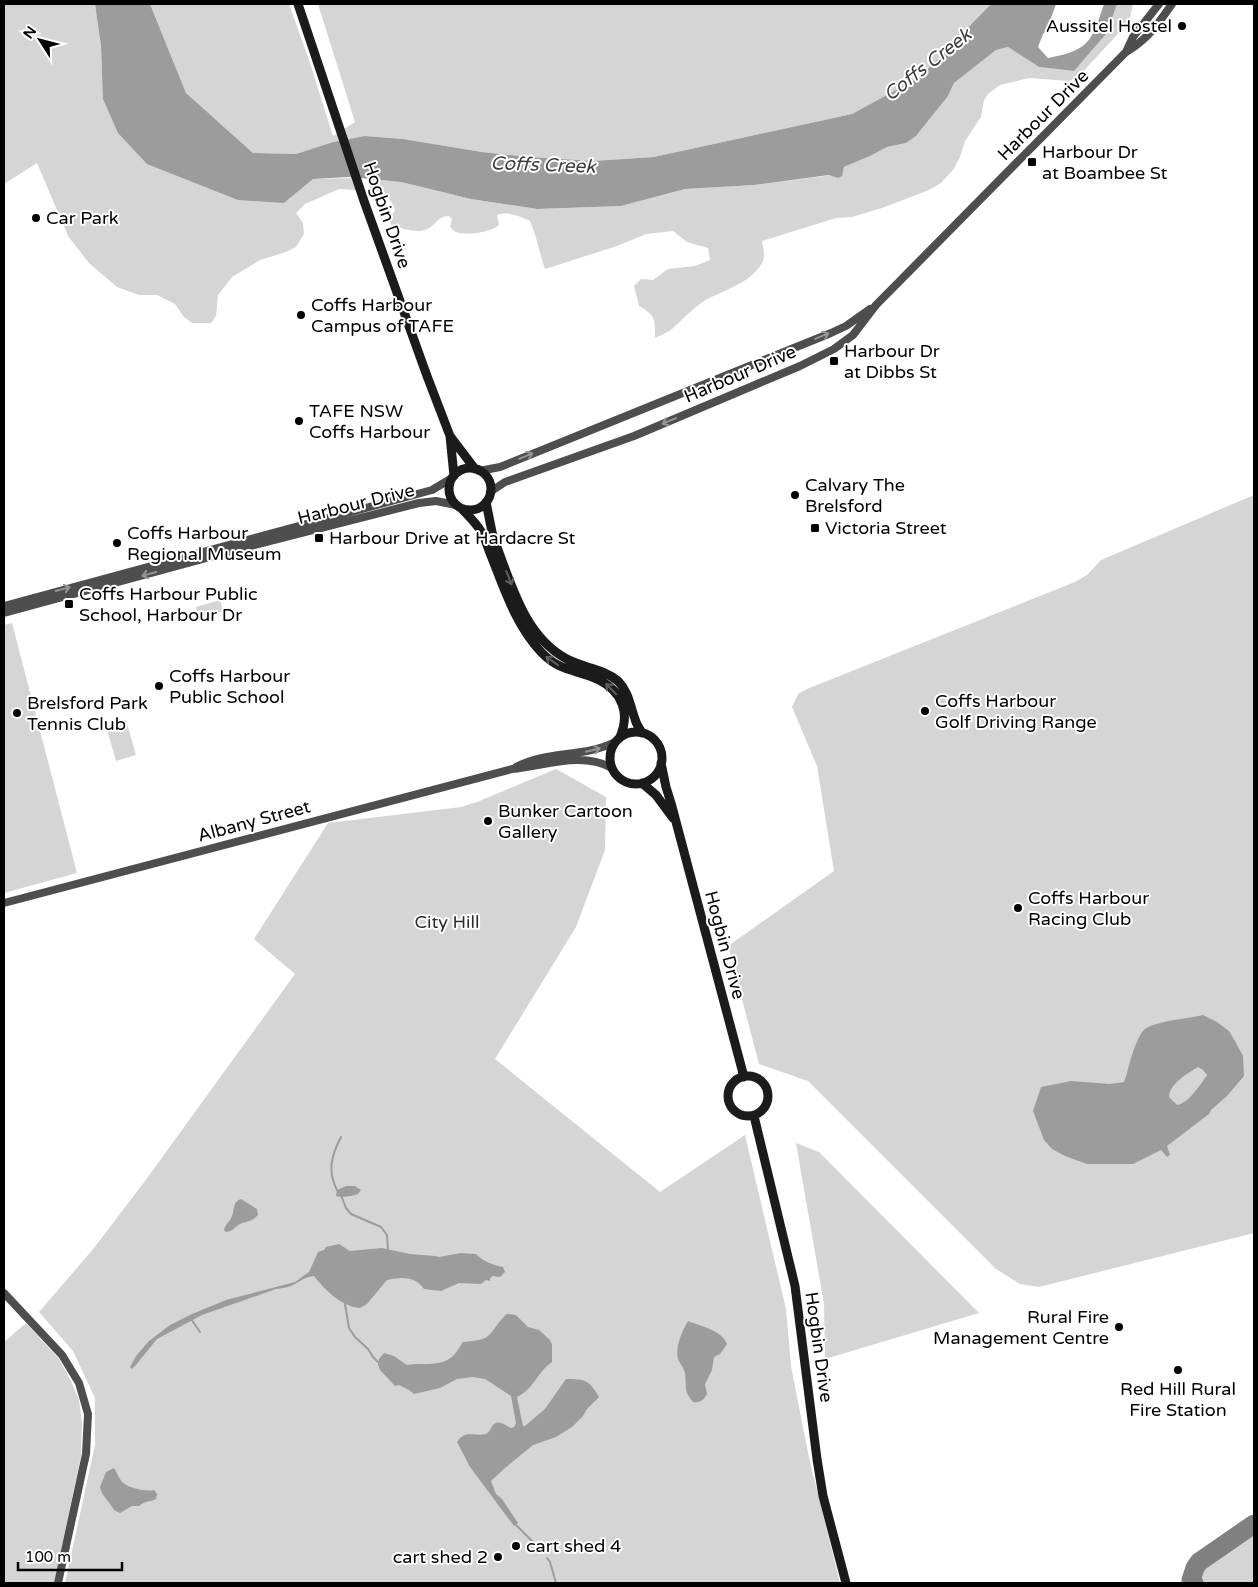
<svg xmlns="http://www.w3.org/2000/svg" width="1258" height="1587" viewBox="0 0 1258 1587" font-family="'Varela Round',sans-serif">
<rect width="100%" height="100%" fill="#fff"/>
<path fill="#d5d5d5" d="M 4,4 L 95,4 L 101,46 L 102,70 L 284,203 L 313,179 L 352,178 L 356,190 L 339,189 L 305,204 L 296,213 L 303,223 L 304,234 L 296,247 L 286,252 L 260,260 L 232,277 L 218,295 L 216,316 L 211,323 L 192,323 L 184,317 L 175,304 L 157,295 L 139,295 L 117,287 L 89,263 L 68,236 L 37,163 L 4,184 Z
M 150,4 L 289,4 L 309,60 L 333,136 L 355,122 L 318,4 L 991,4 L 920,77 L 852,114 L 654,157 L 593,161 L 530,157 L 482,152 L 403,139 L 365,136 L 333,142 L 296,154 L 253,153 L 186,93 Z
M 1117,4 L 1133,4 L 1129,22 L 1078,77 L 1069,81 L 1029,78 L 1000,85 L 988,94 L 984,100 L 981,117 L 965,141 L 960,157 L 953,170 L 941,183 L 929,190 L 882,208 L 852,217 L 836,218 L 762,241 C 763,248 766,256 762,263 C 750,284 723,290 704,301 C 692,309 682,320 672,329 C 667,333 660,335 655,338 C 655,319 656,316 639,306 L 634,286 L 641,279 L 653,280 L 668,269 L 695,266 L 710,260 L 708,248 L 687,242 L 673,231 L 646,234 L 617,246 L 545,269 C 539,253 537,236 530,221 C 519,216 509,211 497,215 L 499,225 C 492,232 466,236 456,232 C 454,231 452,229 450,227 L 452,219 L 449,216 C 437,216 434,228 425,230 C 415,233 402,228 392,226 L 389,221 L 395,210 C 392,199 382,190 371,190 L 367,179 L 401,182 L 471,199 L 537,209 L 621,206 L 685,189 L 754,185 L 833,175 L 842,173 L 844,167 L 870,156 L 887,147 L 906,143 L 916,136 L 948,96 L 954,83 L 996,50 L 1008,47 L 1039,67 L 1074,71 L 1107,33 Z
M 1254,495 L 1254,1233 L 1039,1287 L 1020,1284 L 996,1269 L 808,1081 L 759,1064 L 728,946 L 834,871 L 817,766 L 792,707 L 798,694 L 807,689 L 1075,582 L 1087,575 L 1101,560 Z
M 220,600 L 223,611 L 199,618 L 196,607 Z
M 12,623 L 77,873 L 4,893 L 4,625 Z
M 126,720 L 136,755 L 116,761 L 106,726 Z
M 556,769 L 606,797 L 605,850 L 576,927 L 495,1059 L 660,1192 L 745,1135 L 786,1309 L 791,1366 L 809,1458 L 840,1583 L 65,1583 L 95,1445 L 95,1398 L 73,1351 L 39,1312 L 94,1248 L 145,1181 L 295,974 L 254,939 L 328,823 L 461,807 L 477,802 Z
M 796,1143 L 819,1152 L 979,1313 L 825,1359 L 824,1304 Z
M 26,1323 L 59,1359 L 71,1381 L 79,1400 L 82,1423 L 81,1456 L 54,1583 L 4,1583 L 4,1342 Z
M 1254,1534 L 1254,1583 L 1201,1583 L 1201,1577 L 1207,1567 Z"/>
<path fill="#9c9c9c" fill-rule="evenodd" d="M 95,4 L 150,4 L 186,93 L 253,153 L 296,154 L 333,142 L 365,136 L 403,139 L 482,152 L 530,157 L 593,161 L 654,157 L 852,114 L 920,77 L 991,4 L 1056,4 L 1050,21 L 1050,27 L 1043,34 L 1038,47 L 1048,58 C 1090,50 1091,42 1104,4 L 1117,4 L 1107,33 L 1074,71 L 1039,67 L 1008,47 L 996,50 L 954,83 L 948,96 L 916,136 L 906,143 L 887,147 L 870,156 L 844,167 L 842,176 L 838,178 L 829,175 L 754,185 L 685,189 L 621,206 L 537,209 L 471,199 L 401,182 L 349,177 L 313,179 L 284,203 L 238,200 L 147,164 L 118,133 L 103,99 L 101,46 Z
M 1203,1015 L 1217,1022 L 1229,1031 L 1235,1041 L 1243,1056 L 1244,1076 L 1227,1096 L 1211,1110 L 1209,1114 L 1167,1146 L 1170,1155 L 1167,1157 L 1161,1150 L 1133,1164 L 1087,1164 L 1065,1156 L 1052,1149 L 1044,1140 L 1033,1111 L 1041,1087 L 1071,1081 L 1110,1084 L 1124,1082 C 1128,1072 1129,1062 1133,1052 C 1135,1046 1139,1036 1143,1031 C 1151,1021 1188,1019 1203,1015 ZM 1198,1067 L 1203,1070 L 1207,1075 C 1200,1085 1189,1103 1177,1105 L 1169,1097 C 1169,1084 1188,1073 1198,1067 Z
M 346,1186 L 355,1186 L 361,1190 L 358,1194 C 352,1196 343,1198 336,1196 L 337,1190 Z
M 241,1199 L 257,1209 L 258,1215 C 252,1222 247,1221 240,1224 C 234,1227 234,1231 226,1232 L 224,1230 C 225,1224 230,1222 232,1216 C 235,1209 232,1202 241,1199 Z
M 339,1244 L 350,1251 L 382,1248 L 410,1254 L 435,1256 L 439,1257 L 461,1253 L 476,1254 C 484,1262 493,1265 503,1267 L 505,1272 L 500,1277 L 493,1276 L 490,1278 L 490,1281 L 486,1280 L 481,1284 L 459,1283 L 441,1291 L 424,1289 C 415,1276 401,1277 387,1280 L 367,1304 L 360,1308 C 341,1306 325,1290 314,1276 C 304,1277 301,1281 293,1285 C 287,1288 282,1288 276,1289 L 202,1315 L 157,1339 L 135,1366 L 132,1369 L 130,1367 L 136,1356 L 149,1341 L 170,1325 L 192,1314 L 226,1300 L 295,1282 L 309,1272 L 318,1252 L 324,1250 L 326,1247 Z
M 507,1314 L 516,1315 L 528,1327 L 539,1330 L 549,1339 L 552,1344 L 552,1362 C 537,1372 535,1388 517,1397 L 523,1426 L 525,1426 L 545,1409 L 566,1379 C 586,1379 589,1380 599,1397 L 587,1409 L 583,1416 L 572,1427 L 556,1437 L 533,1445 L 505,1468 L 491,1481 L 496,1494 L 502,1499 L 518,1523 L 514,1526 L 470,1467 L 457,1442 C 465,1429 475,1437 486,1434 C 491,1432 491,1424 496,1423 C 501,1421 506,1426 511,1428 L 514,1427 L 516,1423 L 511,1396 L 485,1379 L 473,1377 L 457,1379 L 440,1388 L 414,1394 L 409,1390 L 399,1385 L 395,1386 L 380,1370 L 378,1365 L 379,1359 L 384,1353 L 394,1356 L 407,1365 C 424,1362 441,1368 454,1355 C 457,1352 460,1346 463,1342 C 471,1341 482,1341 488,1336 C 495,1330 499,1320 507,1314 Z
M 688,1321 C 700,1326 722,1330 727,1344 L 720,1354 L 714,1357 L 712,1370 L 705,1384 L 707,1394 C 704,1400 700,1403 693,1402 C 683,1390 687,1387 685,1373 C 684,1368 680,1364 678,1359 C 675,1347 682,1331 688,1321 Z
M 114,1468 C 117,1472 117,1475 120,1479 C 125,1488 145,1492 154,1490 L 157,1494 L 156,1499 C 150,1502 144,1501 139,1506 L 132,1506 L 120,1513 L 114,1510 C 110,1502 102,1497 100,1487 L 106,1472 Z"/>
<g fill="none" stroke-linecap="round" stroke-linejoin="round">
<path stroke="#9c9c9c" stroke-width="2" d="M 338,1192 C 327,1172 331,1156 341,1137
M 341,1195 L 346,1208 L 351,1214 L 381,1227 L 387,1235 L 388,1250
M 345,1304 L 349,1328 L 355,1337 L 368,1349 L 373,1357 L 378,1362
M 191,1319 L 200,1332
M 516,1525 L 543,1552
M 547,1558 L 550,1562 L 556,1583"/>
<path stroke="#808080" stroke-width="19" d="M 1194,1583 L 1191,1580 L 1195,1568 L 1199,1562 L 1254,1524"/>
<path stroke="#4e4e4e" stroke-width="8" d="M 1126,52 L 1133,37 L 1159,4
M 479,471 L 500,467 L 831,333 L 846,326 L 870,309
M 490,492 L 505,482 L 634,436 L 800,366 L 834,349 L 853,335 L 876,305 L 1126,52 C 1148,39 1158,24 1172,4
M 4,606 L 432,490 L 452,478
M 4,613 L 247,547 L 419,503 L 436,501 L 456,505
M 516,767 C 548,750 584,758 615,742
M 4,903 L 512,769 C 545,766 581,751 612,768
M 4,1293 L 62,1355 L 79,1383 L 88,1414 L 86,1454 L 58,1583"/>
<path stroke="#1b1b1b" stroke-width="9" d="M 298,4 L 364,201 L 427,376 L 450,436 L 475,469
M 450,436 L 454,476
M449 489a21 21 0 1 1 42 0a21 21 0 1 1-42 0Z
M 486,502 L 492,532 L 495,542 C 511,583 524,635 565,658 C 582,668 603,668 618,681 C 629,692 630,706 635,719 C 636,724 640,729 642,733
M 462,509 C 469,516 477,524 482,533 C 486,540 488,549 492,558 C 505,591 516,625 541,652 C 561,673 577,669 599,680 C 623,692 630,714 620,737
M610 758a26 26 0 1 1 52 0a26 26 0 1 1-52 0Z
M 661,763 L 666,787 L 671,803 L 744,1077
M 642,783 L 656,795 L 673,818
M728 1096a20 20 0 1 1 40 0a20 20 0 1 1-40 0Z
M 754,1116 L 795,1286 L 817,1459 L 823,1496 L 846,1583"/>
</g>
<defs><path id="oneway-shaft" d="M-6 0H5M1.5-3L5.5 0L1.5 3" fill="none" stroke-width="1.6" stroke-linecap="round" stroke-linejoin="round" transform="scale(1.25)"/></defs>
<g stroke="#959595">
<use href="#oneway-shaft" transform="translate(822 336) rotate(-22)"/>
<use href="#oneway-shaft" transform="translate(669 421) rotate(157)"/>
<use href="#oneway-shaft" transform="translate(526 456) rotate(-22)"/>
<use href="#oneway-shaft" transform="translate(149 574) rotate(165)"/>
<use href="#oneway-shaft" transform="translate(63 589) rotate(-15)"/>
<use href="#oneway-shaft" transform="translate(593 750) rotate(-13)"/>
</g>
<g stroke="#5f5f5f">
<use href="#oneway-shaft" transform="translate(509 578) rotate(68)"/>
<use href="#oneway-shaft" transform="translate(552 661) rotate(-145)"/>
<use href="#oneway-shaft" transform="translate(611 689) rotate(-134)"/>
</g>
<g fill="#000" stroke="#fff" stroke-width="2">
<circle cx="1182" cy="26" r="5"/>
<rect x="1027" y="157" width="10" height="10" rx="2.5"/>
<circle cx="36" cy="218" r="5"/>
<circle cx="301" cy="315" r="5"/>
<rect x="829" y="356" width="10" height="10" rx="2.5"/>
<circle cx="299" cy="421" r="5"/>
<circle cx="795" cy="495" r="5"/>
<rect x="810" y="523" width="10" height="10" rx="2.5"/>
<rect x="314" y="533" width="10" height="10" rx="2.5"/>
<circle cx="117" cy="543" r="5"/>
<rect x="64" y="599" width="10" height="10" rx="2.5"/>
<circle cx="159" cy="686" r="5"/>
<circle cx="925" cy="711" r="5"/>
<circle cx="17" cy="713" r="5"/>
<circle cx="488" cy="821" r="5"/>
<circle cx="1018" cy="908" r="5"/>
<circle cx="1119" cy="1327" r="5"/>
<circle cx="1178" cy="1370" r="5"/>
<circle cx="516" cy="1546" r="5"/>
<circle cx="498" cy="1557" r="5"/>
</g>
<g text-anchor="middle" stroke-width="4" stroke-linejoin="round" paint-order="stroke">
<g font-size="18" fill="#000" stroke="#fff" text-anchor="start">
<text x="1172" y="32" text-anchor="end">Aussitel Hostel</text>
<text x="1042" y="158">Harbour Dr<tspan x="1042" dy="21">at Boambee St</tspan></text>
<text x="46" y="224">Car Park</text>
<text x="311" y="311">Coffs Harbour<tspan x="311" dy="21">Campus of TAFE</tspan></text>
<text x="844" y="357">Harbour Dr<tspan x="844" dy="21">at Dibbs St</tspan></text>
<text x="309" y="417">TAFE NSW<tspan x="309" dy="21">Coffs Harbour</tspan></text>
<text x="805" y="491">Calvary The<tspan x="805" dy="21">Brelsford</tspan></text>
<text x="825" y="534">Victoria Street</text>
<text x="127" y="539">Coffs Harbour<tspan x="127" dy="21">Regional Museum</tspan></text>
<text x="329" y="544">Harbour Drive at Hardacre St</text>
<text x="79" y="600">Coffs Harbour Public<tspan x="79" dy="21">School, Harbour Dr</tspan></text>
<text x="169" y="682">Coffs Harbour<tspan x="169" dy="21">Public School</tspan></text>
<text x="935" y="707">Coffs Harbour<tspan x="935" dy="21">Golf Driving Range</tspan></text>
<text x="27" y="709">Brelsford Park<tspan x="27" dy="21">Tennis Club</tspan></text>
<text x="498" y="817">Bunker Cartoon<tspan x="498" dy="21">Gallery</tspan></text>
<text x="1028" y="904">Coffs Harbour<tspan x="1028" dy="21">Racing Club</tspan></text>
<text x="1109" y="1323" text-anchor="end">Rural Fire<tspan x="1109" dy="21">Management Centre</tspan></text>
<text x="1178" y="1395" text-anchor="middle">Red Hill Rural<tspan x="1178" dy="21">Fire Station</tspan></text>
<text x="526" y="1552">cart shed 4</text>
<text x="488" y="1563" text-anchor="end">cart shed 2</text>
</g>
<g font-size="18" fill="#000" stroke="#fff">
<text transform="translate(1043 115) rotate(-45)" y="6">Harbour Drive</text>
<text transform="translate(387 215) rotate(71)" y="6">Hogbin Drive</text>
<text transform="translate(740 374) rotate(-23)" y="6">Harbour Drive</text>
<text transform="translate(356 504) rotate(-14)" y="6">Harbour Drive</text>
<text transform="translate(254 821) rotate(-15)" y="6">Albany Street</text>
<text transform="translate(725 945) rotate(75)" y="6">Hogbin Drive</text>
<text transform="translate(819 1347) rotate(82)" y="6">Hogbin Drive</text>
</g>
<g font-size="18" fill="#2c2c2c" stroke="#fff">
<text x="447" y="928">City Hill</text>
</g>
<g font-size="19" font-style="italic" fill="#3d3d3d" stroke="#fff">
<text transform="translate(927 64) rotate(-38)" y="7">Coffs Creek</text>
<text transform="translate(543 164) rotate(2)" y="7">Coffs Creek</text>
</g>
</g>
<rect width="1258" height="1587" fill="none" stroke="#000000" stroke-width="10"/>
<g transform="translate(40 40) rotate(306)" stroke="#ffffff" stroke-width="4" paint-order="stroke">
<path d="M0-4L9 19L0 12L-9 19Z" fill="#000000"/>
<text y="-8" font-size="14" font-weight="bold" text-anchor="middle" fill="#000000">N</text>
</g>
<path d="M18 1562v8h104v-8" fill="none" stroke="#000000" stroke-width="2.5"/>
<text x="25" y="1562" font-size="15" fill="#000000" stroke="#ffffff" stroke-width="4" paint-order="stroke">100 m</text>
</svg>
